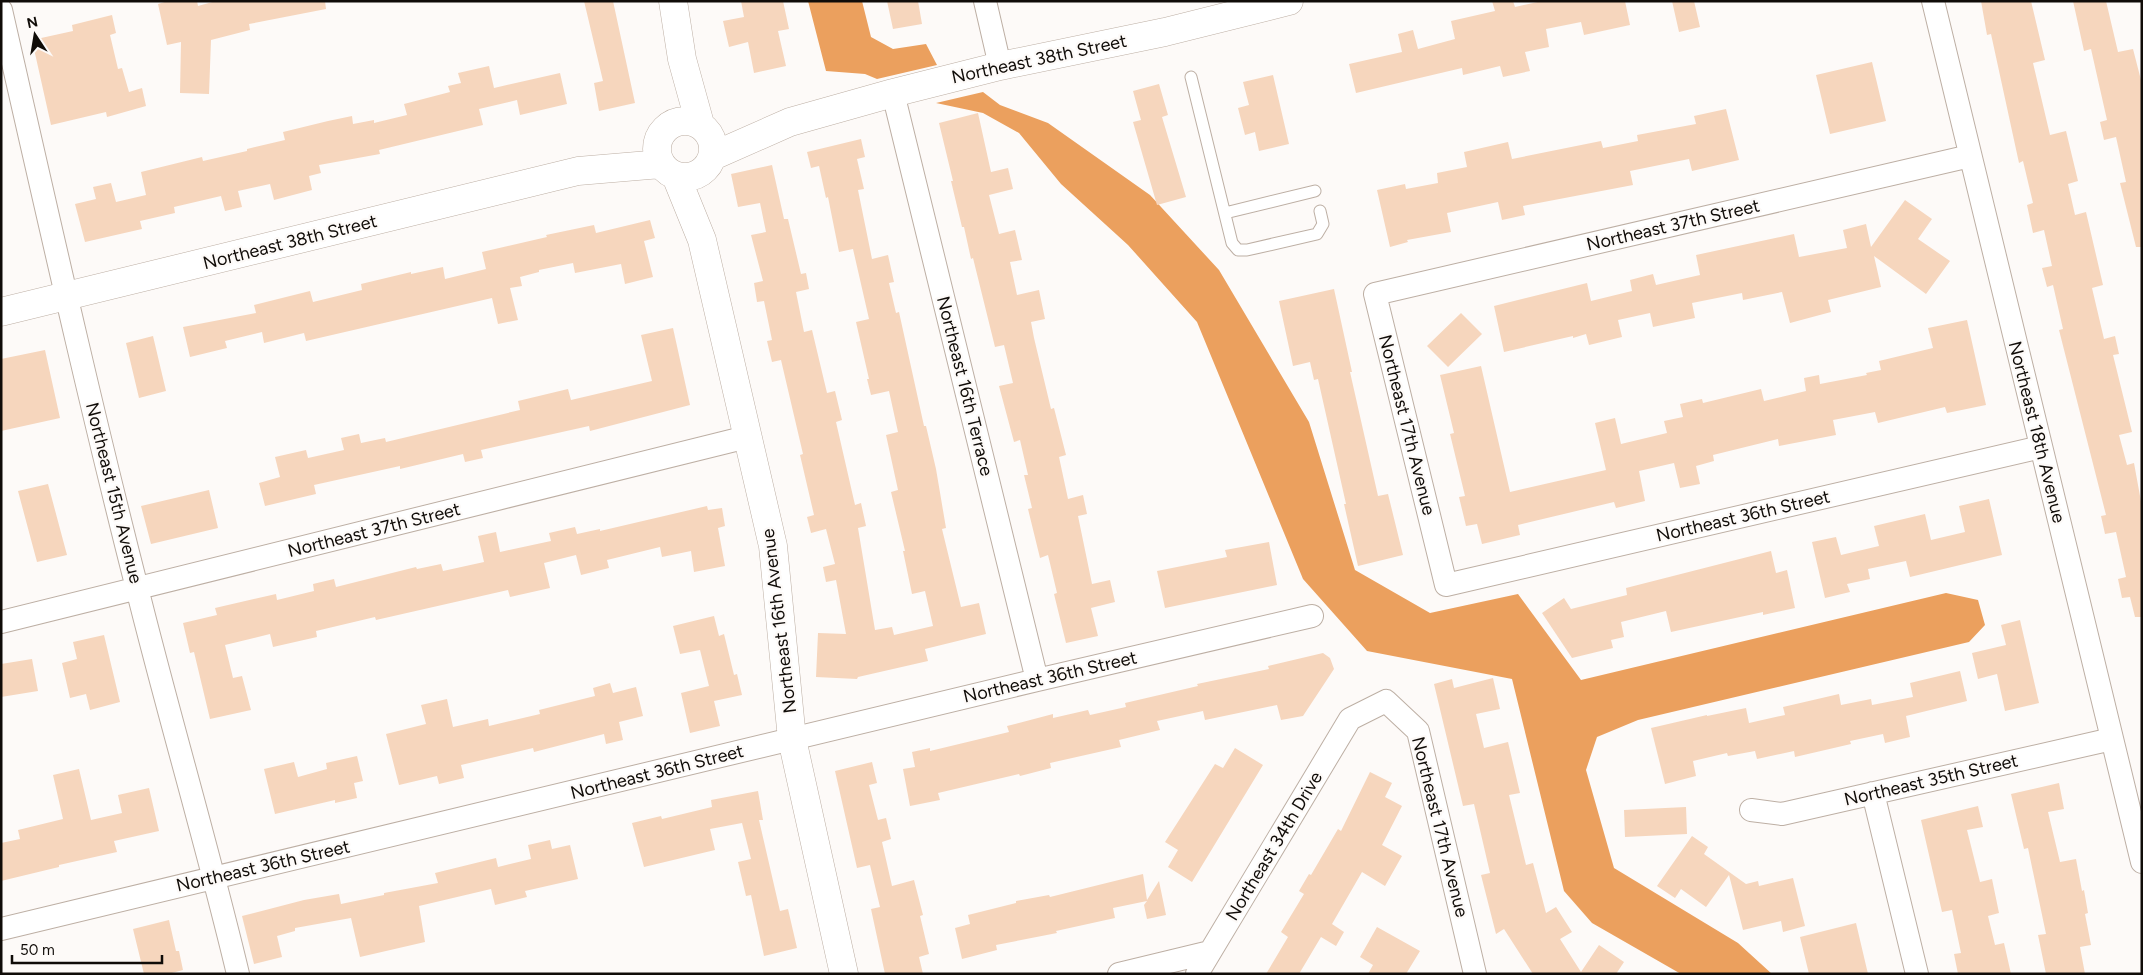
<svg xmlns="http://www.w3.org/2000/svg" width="2143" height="975" viewBox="0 0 2143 975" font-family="Figtree,sans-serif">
<rect width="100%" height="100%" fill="#fdfaf8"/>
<path fill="#eba05e" d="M 808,1 L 862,1 L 871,37 L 893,49 L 926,44 L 937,65 L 877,79 L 865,74 L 826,71 Z
M 983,92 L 1000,105 L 1048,123 L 1150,195 L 1219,270 L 1309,422 L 1355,570 L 1430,613 L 1518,594 L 1581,680 L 1946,593 L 1978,600 L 1985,625 L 1969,642 L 1638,720 L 1597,737 L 1586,770 L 1614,868 L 1738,943 L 1772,974 L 1681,974 L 1592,923 L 1564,891 L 1512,679 L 1367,651 L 1303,579 L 1197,322 L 1128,245 L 1061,184 L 1019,133 L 983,113 L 936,103 Z"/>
<path fill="#f6d6bd" d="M 168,1 L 197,1 L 198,6 L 216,1 L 325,1 L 326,9 L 249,24 L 250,30 L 211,40 L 209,94 L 180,93 L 181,42 L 167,45 L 158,4 Z
M 584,1 L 613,1 L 635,103 L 599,111 L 594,83 L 603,81 Z
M 741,1 L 783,1 L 789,29 L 778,31 L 786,66 L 754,73 L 748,42 L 729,47 L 723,21 L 744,17 Z
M 887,1 L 918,1 L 922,24 L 893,29 Z
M 1492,1 L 1513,1 L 1515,7 L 1542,1 L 1625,1 L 1630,25 L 1584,35 L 1581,22 L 1546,29 L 1549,47 L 1525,52 L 1530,71 L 1503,77 L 1500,66 L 1463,75 L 1462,68 L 1356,93 L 1349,64 L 1402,52 L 1398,34 L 1413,30 L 1418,49 L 1455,39 L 1451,21 L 1495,11 Z
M 1672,1 L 1694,1 L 1700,27 L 1679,32 Z
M 1981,1 L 2031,1 L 2045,60 L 2033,63 L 2050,135 L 2066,131 L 2078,181 L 2068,184 L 2075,215 L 2086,212 L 2103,285 L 2092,288 L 2104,339 L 2115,336 L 2119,354 L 2113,355 L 2132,432 L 2119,435 L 2127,465 L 2134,463 L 2142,507 L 2142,617 L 2135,617 L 2130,597 L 2122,598 L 2118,579 L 2126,577 L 2116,532 L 2105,534 L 2101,516 L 2106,515 L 2059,330 L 2063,329 L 2053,285 L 2047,287 L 2042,268 L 2052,266 L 2044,230 L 2033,233 L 2027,205 L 2033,203 L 2023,161 L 2019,163 L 1991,34 L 1987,35 Z
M 2073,1 L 2106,1 L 2118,52 L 2133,49 L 2142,84 L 2142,247 L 2136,247 L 2120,183 L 2126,182 L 2116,137 L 2104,140 L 2100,122 L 2107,120 L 2091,49 L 2084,51 Z
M 112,15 L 116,33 L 110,35 L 118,69 L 122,68 L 129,92 L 142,88 L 146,106 L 107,117 L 106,112 L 51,125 L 32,40 L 73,31 L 72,25 Z
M 1872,62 L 1886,121 L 1830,134 L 1816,75 Z
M 489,66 L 494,88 L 560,73 L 567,104 L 520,115 L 517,100 L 479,109 L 483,125 L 379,150 L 380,154 L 319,165 L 321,173 L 309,176 L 312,190 L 274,200 L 270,184 L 238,191 L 242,207 L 225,211 L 221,196 L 174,207 L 175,213 L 140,221 L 142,229 L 85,242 L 75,204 L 96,199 L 93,187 L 111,183 L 116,202 L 146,195 L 141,172 L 202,157 L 203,161 L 247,151 L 247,149 L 285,140 L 283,132 L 328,121 L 352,116 L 353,124 L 374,120 L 374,123 L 407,115 L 404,104 L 450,92 L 448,86 L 461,83 L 458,73 Z
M 1273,75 L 1289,144 L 1259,151 L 1255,132 L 1245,135 L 1238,108 L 1249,105 L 1243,82 Z
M 1159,84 L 1168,115 L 1162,117 L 1186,197 L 1157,205 L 1133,122 L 1141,120 L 1133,91 Z
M 1726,109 L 1739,160 L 1692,171 L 1689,159 L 1630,171 L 1633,185 L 1523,206 L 1525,215 L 1502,220 L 1498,202 L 1447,213 L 1451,232 L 1407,240 L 1408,242 L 1390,247 L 1377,190 L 1405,184 L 1406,189 L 1438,183 L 1437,173 L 1467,167 L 1464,152 L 1508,142 L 1512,159 L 1601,141 L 1603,148 L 1638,141 L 1637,135 L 1696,124 L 1694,116 Z
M 978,113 L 991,172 L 1008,168 L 1013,189 L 989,195 L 999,234 L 1015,230 L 1022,260 L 1010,262 L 1017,295 L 1039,290 L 1045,319 L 1031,322 L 1034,338 L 1051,409 L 1054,408 L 1066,455 L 1059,457 L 1068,499 L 1083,495 L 1087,514 L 1078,516 L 1092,584 L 1110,580 L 1115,602 L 1091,608 L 1098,636 L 1066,643 L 1054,594 L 1057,593 L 1048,555 L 1040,558 L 1028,509 L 1032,508 L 1024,475 L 1028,475 L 1020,440 L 1014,442 L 999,386 L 1013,383 L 1004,345 L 995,347 L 973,258 L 971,259 L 964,227 L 962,227 L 951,181 L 953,181 L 939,123 Z
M 861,139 L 865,157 L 857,159 L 864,189 L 858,190 L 872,259 L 888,255 L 894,282 L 889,283 L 896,313 L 899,312 L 924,426 L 926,426 L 936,469 L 946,528 L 942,529 L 961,607 L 979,603 L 986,634 L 925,649 L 928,661 L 858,677 L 857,679 L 816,677 L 818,633 L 846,634 L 836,580 L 826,582 L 823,567 L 835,564 L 826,529 L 811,533 L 807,517 L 814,515 L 800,455 L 803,454 L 781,360 L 772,362 L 767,341 L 772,340 L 764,301 L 757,302 L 754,283 L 763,281 L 751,235 L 766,232 L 760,203 L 738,207 L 731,174 L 772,165 L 784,219 L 788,219 L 801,274 L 806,273 L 809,289 L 796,292 L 804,332 L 812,330 L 827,393 L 835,391 L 842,420 L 836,422 L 855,505 L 861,503 L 866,526 L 858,528 L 875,630 L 892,627 L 894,635 L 933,626 L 925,591 L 912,594 L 903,551 L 905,551 L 891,492 L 898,490 L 886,435 L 898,432 L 889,391 L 871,395 L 867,379 L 869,379 L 856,322 L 869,319 L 853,249 L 839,252 L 828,197 L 826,198 L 819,166 L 811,168 L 807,152 Z
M 1905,200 L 1932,219 L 1918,239 L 1950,261 L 1926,294 L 1874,256 L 1881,287 L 1828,300 L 1831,312 L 1790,323 L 1782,292 L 1743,300 L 1742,293 L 1692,303 L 1695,318 L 1653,327 L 1650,313 L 1618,320 L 1622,337 L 1589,345 L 1586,334 L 1573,338 L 1573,336 L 1504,352 L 1494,306 L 1587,283 L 1591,301 L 1632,291 L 1630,280 L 1653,274 L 1656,285 L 1700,275 L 1696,255 L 1794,234 L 1799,257 L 1847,248 L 1843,230 L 1866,224 L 1871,247 Z
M 650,220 L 655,238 L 644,241 L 653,277 L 625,284 L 621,264 L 575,273 L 573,263 L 539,270 L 539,272 L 520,277 L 522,286 L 510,288 L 518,320 L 498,324 L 492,298 L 306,341 L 304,333 L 264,343 L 262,332 L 225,341 L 227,348 L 190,357 L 183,327 L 256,313 L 254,305 L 310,291 L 313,302 L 362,290 L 361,284 L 411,272 L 411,274 L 443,267 L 445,279 L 486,269 L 482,252 L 547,237 L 546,235 L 594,225 L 596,233 Z
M 1334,289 L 1352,372 L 1350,372 L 1378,496 L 1388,494 L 1403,555 L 1358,566 L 1344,504 L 1346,504 L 1318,379 L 1314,380 L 1310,362 L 1293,366 L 1279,301 Z
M 1461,313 L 1482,334 L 1448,367 L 1427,346 Z
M 1967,320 L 1986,405 L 1947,413 L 1945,407 L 1878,423 L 1875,412 L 1833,420 L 1836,435 L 1779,446 L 1778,439 L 1713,455 L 1714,461 L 1696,466 L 1700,484 L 1680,488 L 1674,463 L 1639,471 L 1645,501 L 1616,508 L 1614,502 L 1518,525 L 1520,535 L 1482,544 L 1477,524 L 1466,526 L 1459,497 L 1465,496 L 1450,434 L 1454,433 L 1440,375 L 1481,366 L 1510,492 L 1606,470 L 1595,423 L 1615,418 L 1621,444 L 1667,433 L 1664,421 L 1683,417 L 1680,404 L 1702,399 L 1703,403 L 1761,389 L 1764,401 L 1806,391 L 1804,378 L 1819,375 L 1820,384 L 1867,375 L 1866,373 L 1881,370 L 1879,361 L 1933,348 L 1928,328 Z
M 673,328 L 690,405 L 590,431 L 589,426 L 481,450 L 483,458 L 465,462 L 463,454 L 400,469 L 400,466 L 314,485 L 316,494 L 265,506 L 259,483 L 280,477 L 275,457 L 306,450 L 308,458 L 344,450 L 341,438 L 359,434 L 361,443 L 385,438 L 386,442 L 520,410 L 518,401 L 568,389 L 571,400 L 652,381 L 641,335 Z
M 153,336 L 166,391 L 139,398 L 126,343 Z
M 45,350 L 60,418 L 1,431 L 1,359 Z
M 48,484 L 67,555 L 37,562 L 18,491 Z
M 209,490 L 218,528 L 151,544 L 141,506 Z
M 1989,499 L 2002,555 L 1910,577 L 1906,561 L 1868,569 L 1870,579 L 1847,584 L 1850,592 L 1825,598 L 1812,542 L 1836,537 L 1841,555 L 1879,546 L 1874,526 L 1925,514 L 1931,540 L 1965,532 L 1959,506 Z
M 707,506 L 708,510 L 722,508 L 725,526 L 718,528 L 725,566 L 694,572 L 691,551 L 662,557 L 660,547 L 607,560 L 609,568 L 581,575 L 576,555 L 544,563 L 550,588 L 510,597 L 508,590 L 376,620 L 375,617 L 316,631 L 317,637 L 273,647 L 270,634 L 225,645 L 233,678 L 242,676 L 251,710 L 210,719 L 194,652 L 190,653 L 183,623 L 217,615 L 215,608 L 276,594 L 277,600 L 314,591 L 313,584 L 334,579 L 336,587 L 416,567 L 417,569 L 441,564 L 443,571 L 484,562 L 478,536 L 496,532 L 500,552 L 551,541 L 549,533 L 575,527 L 577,534 L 600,529 L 600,531 Z
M 1269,542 L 1277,585 L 1165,608 L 1157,571 L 1227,557 L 1225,550 Z
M 1771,551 L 1776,573 L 1787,570 L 1795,608 L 1763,615 L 1763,612 L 1671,632 L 1666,611 L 1621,622 L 1624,637 L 1611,640 L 1613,648 L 1572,658 L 1542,613 L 1564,598 L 1571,609 L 1627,595 L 1626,588 Z
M 714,616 L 719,636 L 724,634 L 734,675 L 737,674 L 742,695 L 714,701 L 720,726 L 690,733 L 681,693 L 709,686 L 700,650 L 680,654 L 673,626 Z
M 2020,620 L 2039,703 L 2005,711 L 1997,674 L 1978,679 L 1972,653 L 2006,645 L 2001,625 Z
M 104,635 L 120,702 L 90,710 L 86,694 L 70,698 L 62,663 L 77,659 L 73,642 Z
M 1323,653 L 1330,658 L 1334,669 L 1303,716 L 1281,720 L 1277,705 L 1205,720 L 1203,711 L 1157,721 L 1160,730 L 1119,740 L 1121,747 L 1050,763 L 1051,768 L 1020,776 L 1019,774 L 938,793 L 940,800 L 910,806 L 903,769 L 915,767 L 912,752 L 930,748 L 930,751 L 1009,732 L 1007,726 L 1053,714 L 1053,718 L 1088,710 L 1090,715 L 1126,707 L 1125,703 L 1198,686 L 1197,684 L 1269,669 L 1268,666 Z
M 32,659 L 38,691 L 1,697 L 1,664 Z
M 1960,671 L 1967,701 L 1906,716 L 1910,737 L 1885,743 L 1883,734 L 1850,741 L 1851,744 L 1795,757 L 1794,751 L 1757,759 L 1755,751 L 1728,756 L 1727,753 L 1693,761 L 1696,776 L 1665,784 L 1651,728 L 1707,715 L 1707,716 L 1746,708 L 1749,723 L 1785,715 L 1783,707 L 1839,694 L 1841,705 L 1871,699 L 1872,705 L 1913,697 L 1910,683 Z
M 1493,678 L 1500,709 L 1476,714 L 1484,748 L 1508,742 L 1520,793 L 1509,795 L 1526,865 L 1533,863 L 1546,913 L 1556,907 L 1572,932 L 1560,939 L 1581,972 L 1599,945 L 1624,962 L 1616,974 L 1533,974 L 1504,929 L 1496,934 L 1481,875 L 1490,873 L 1474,804 L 1463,806 L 1434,684 L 1452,679 L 1454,688 Z
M 610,683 L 613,693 L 636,687 L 643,716 L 619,722 L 623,740 L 606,744 L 604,734 L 534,752 L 533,748 L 461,765 L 464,778 L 439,784 L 437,776 L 399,785 L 386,734 L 426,724 L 421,705 L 447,699 L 453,727 L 488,719 L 489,726 L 540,714 L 539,710 L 595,696 L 593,688 Z
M 1235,748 L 1263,765 L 1192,882 L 1168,867 L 1178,850 L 1165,842 L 1215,764 L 1223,768 Z
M 357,756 L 363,781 L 354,783 L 357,798 L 335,803 L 335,800 L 275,814 L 264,769 L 294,762 L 298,777 L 327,769 L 326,763 Z
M 872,762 L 877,783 L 869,785 L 878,820 L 886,818 L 891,839 L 882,842 L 892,886 L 914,880 L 923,915 L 920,916 L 929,954 L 919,957 L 923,974 L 885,974 L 871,909 L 880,907 L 870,865 L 857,868 L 835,771 Z
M 79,769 L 91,820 L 122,813 L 118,795 L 149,788 L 159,831 L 114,841 L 117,852 L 59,865 L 59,867 L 1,881 L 1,843 L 20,839 L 18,830 L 63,819 L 53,775 Z
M 1370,772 L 1392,783 L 1385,797 L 1402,806 L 1382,845 L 1402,856 L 1385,886 L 1362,872 L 1332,924 L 1344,932 L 1336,946 L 1321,937 L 1299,974 L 1266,974 L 1288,937 L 1281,932 L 1304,894 L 1299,891 L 1309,874 L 1311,875 L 1338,829 L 1341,831 Z
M 2059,783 L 2064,809 L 2048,812 L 2060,862 L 2076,859 L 2082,891 L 2084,890 L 2088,913 L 2085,914 L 2091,945 L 2080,947 L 2085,974 L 2046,974 L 2038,935 L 2046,934 L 2028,848 L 2024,849 L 2011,794 Z
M 758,791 L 763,820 L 759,820 L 780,911 L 788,909 L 797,948 L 764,956 L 751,895 L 746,896 L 738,862 L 751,859 L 742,823 L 710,829 L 715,850 L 644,867 L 632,823 L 661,816 L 662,819 L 712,807 L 711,800 Z
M 1978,806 L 1983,827 L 1967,830 L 1980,882 L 1992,879 L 1999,913 L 1988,916 L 1995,945 L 2004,943 L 2011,974 L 1958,974 L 1954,954 L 1961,953 L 1952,910 L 1942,912 L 1921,820 Z
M 1686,807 L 1687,834 L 1625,837 L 1624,810 Z
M 1692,836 L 1708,847 L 1704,854 L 1746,884 L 1758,881 L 1759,886 L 1793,878 L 1805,926 L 1783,932 L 1781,921 L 1743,930 L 1729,875 L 1706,907 L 1681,889 L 1675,898 L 1657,886 Z
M 550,840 L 552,849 L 570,845 L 578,879 L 525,891 L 527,897 L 495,905 L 491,889 L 419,906 L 425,942 L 360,957 L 351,918 L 295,928 L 295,931 L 277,936 L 282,957 L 254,964 L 242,916 L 304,900 L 339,894 L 341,904 L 384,895 L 384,893 L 438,883 L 435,873 L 496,858 L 498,867 L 531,859 L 528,845 Z
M 1143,874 L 1147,900 L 1159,881 L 1166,915 L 1147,919 L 1144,905 L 1147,901 L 1113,908 L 1115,918 L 1056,931 L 1057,933 L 996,945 L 997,950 L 962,959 L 955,928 L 970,924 L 968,915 L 1016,903 L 1016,901 L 1049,895 L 1050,897 Z
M 169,920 L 176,951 L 179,951 L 183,970 L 168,974 L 144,974 L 133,929 Z
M 1856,923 L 1868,974 L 1809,974 L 1800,937 Z
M 1377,927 L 1420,951 L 1406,974 L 1368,974 L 1373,965 L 1360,957 Z"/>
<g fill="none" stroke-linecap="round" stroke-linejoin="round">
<defs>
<path id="service" d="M 1191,77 L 1232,243 L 1238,250 L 1247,250 L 1317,234 L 1323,224 L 1320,211
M 1225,213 L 1315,191"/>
<path id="minor" d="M 985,1 L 1000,66
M 1933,1 L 2142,862
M 1,10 C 45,203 88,396 137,588 C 169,717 207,844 238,974
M 893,93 L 1037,680
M 1970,156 L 1375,294 L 1446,585 L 2041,447
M 1,622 L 747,437
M 1873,793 L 1917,974
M 1751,810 L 1782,814 L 2112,739
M 1,929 L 1037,680 L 1312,616
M 1119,974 L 1210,952
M 1197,974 L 1350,719 L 1386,701 L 1418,731 L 1475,974"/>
<path id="tertiary" d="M 673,1 L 682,59 L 700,124
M657 149a28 28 0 1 1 56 0a28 28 0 1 1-56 0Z
M 713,156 L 790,122 L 893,93 L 1000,66 L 1165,32 L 1289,1
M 676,176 L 702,240 L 773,546 L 792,739 L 844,974
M 1,312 L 578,171 L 661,164"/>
</defs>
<use href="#service" stroke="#bdafa4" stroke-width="13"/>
<use href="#minor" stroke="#bdafa4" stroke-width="24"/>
<use href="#tertiary" stroke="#bdafa4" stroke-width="29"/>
<use href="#service" stroke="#fff" stroke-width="11"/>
<use href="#minor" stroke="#fff" stroke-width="22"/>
<use href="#tertiary" stroke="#fff" stroke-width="28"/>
</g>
<g text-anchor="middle" stroke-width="4.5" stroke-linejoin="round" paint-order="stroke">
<g font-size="18" fill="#100c08" stroke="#fdfaf8">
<text transform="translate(1039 59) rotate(-12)" y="6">Northeast 38th Street</text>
<text transform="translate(1673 225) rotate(-13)" y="6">Northeast 37th Street</text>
<text transform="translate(290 242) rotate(-14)" y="6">Northeast 38th Street</text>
<text transform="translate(965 386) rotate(76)" y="6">Northeast 16th Terrace</text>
<text transform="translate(1407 425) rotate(76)" y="6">Northeast 17th Avenue</text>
<text transform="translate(2037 432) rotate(76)" y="6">Northeast 18th Avenue</text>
<text transform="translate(114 493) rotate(76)" y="6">Northeast 15th Avenue</text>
<text transform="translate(1743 516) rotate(-13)" y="6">Northeast 36th Street</text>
<text transform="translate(374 530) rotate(-14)" y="6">Northeast 37th Street</text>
<text transform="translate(779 621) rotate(-97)" y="6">Northeast 16th Avenue</text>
<text transform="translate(1050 677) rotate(-13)" y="6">Northeast 36th Street</text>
<text transform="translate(657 772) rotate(-14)" y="6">Northeast 36th Street</text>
<text transform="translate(1931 780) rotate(-13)" y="6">Northeast 35th Street</text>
<text transform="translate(1440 827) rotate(76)" y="6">Northeast 17th Avenue</text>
<text transform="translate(1274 846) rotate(-59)" y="6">Northeast 34th Drive</text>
<text transform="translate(263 866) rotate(-13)" y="6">Northeast 36th Street</text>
</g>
</g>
<rect width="2143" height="975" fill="none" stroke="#100c08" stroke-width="5"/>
<g transform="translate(35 35) rotate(348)" stroke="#fdfaf8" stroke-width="4" paint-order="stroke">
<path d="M0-4L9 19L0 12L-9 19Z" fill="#100c08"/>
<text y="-8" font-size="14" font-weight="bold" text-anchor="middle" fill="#100c08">N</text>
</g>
<path d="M12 955v8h150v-8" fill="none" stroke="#100c08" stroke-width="2.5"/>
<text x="20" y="955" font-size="15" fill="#100c08" stroke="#fdfaf8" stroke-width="4" paint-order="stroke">50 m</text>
</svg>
